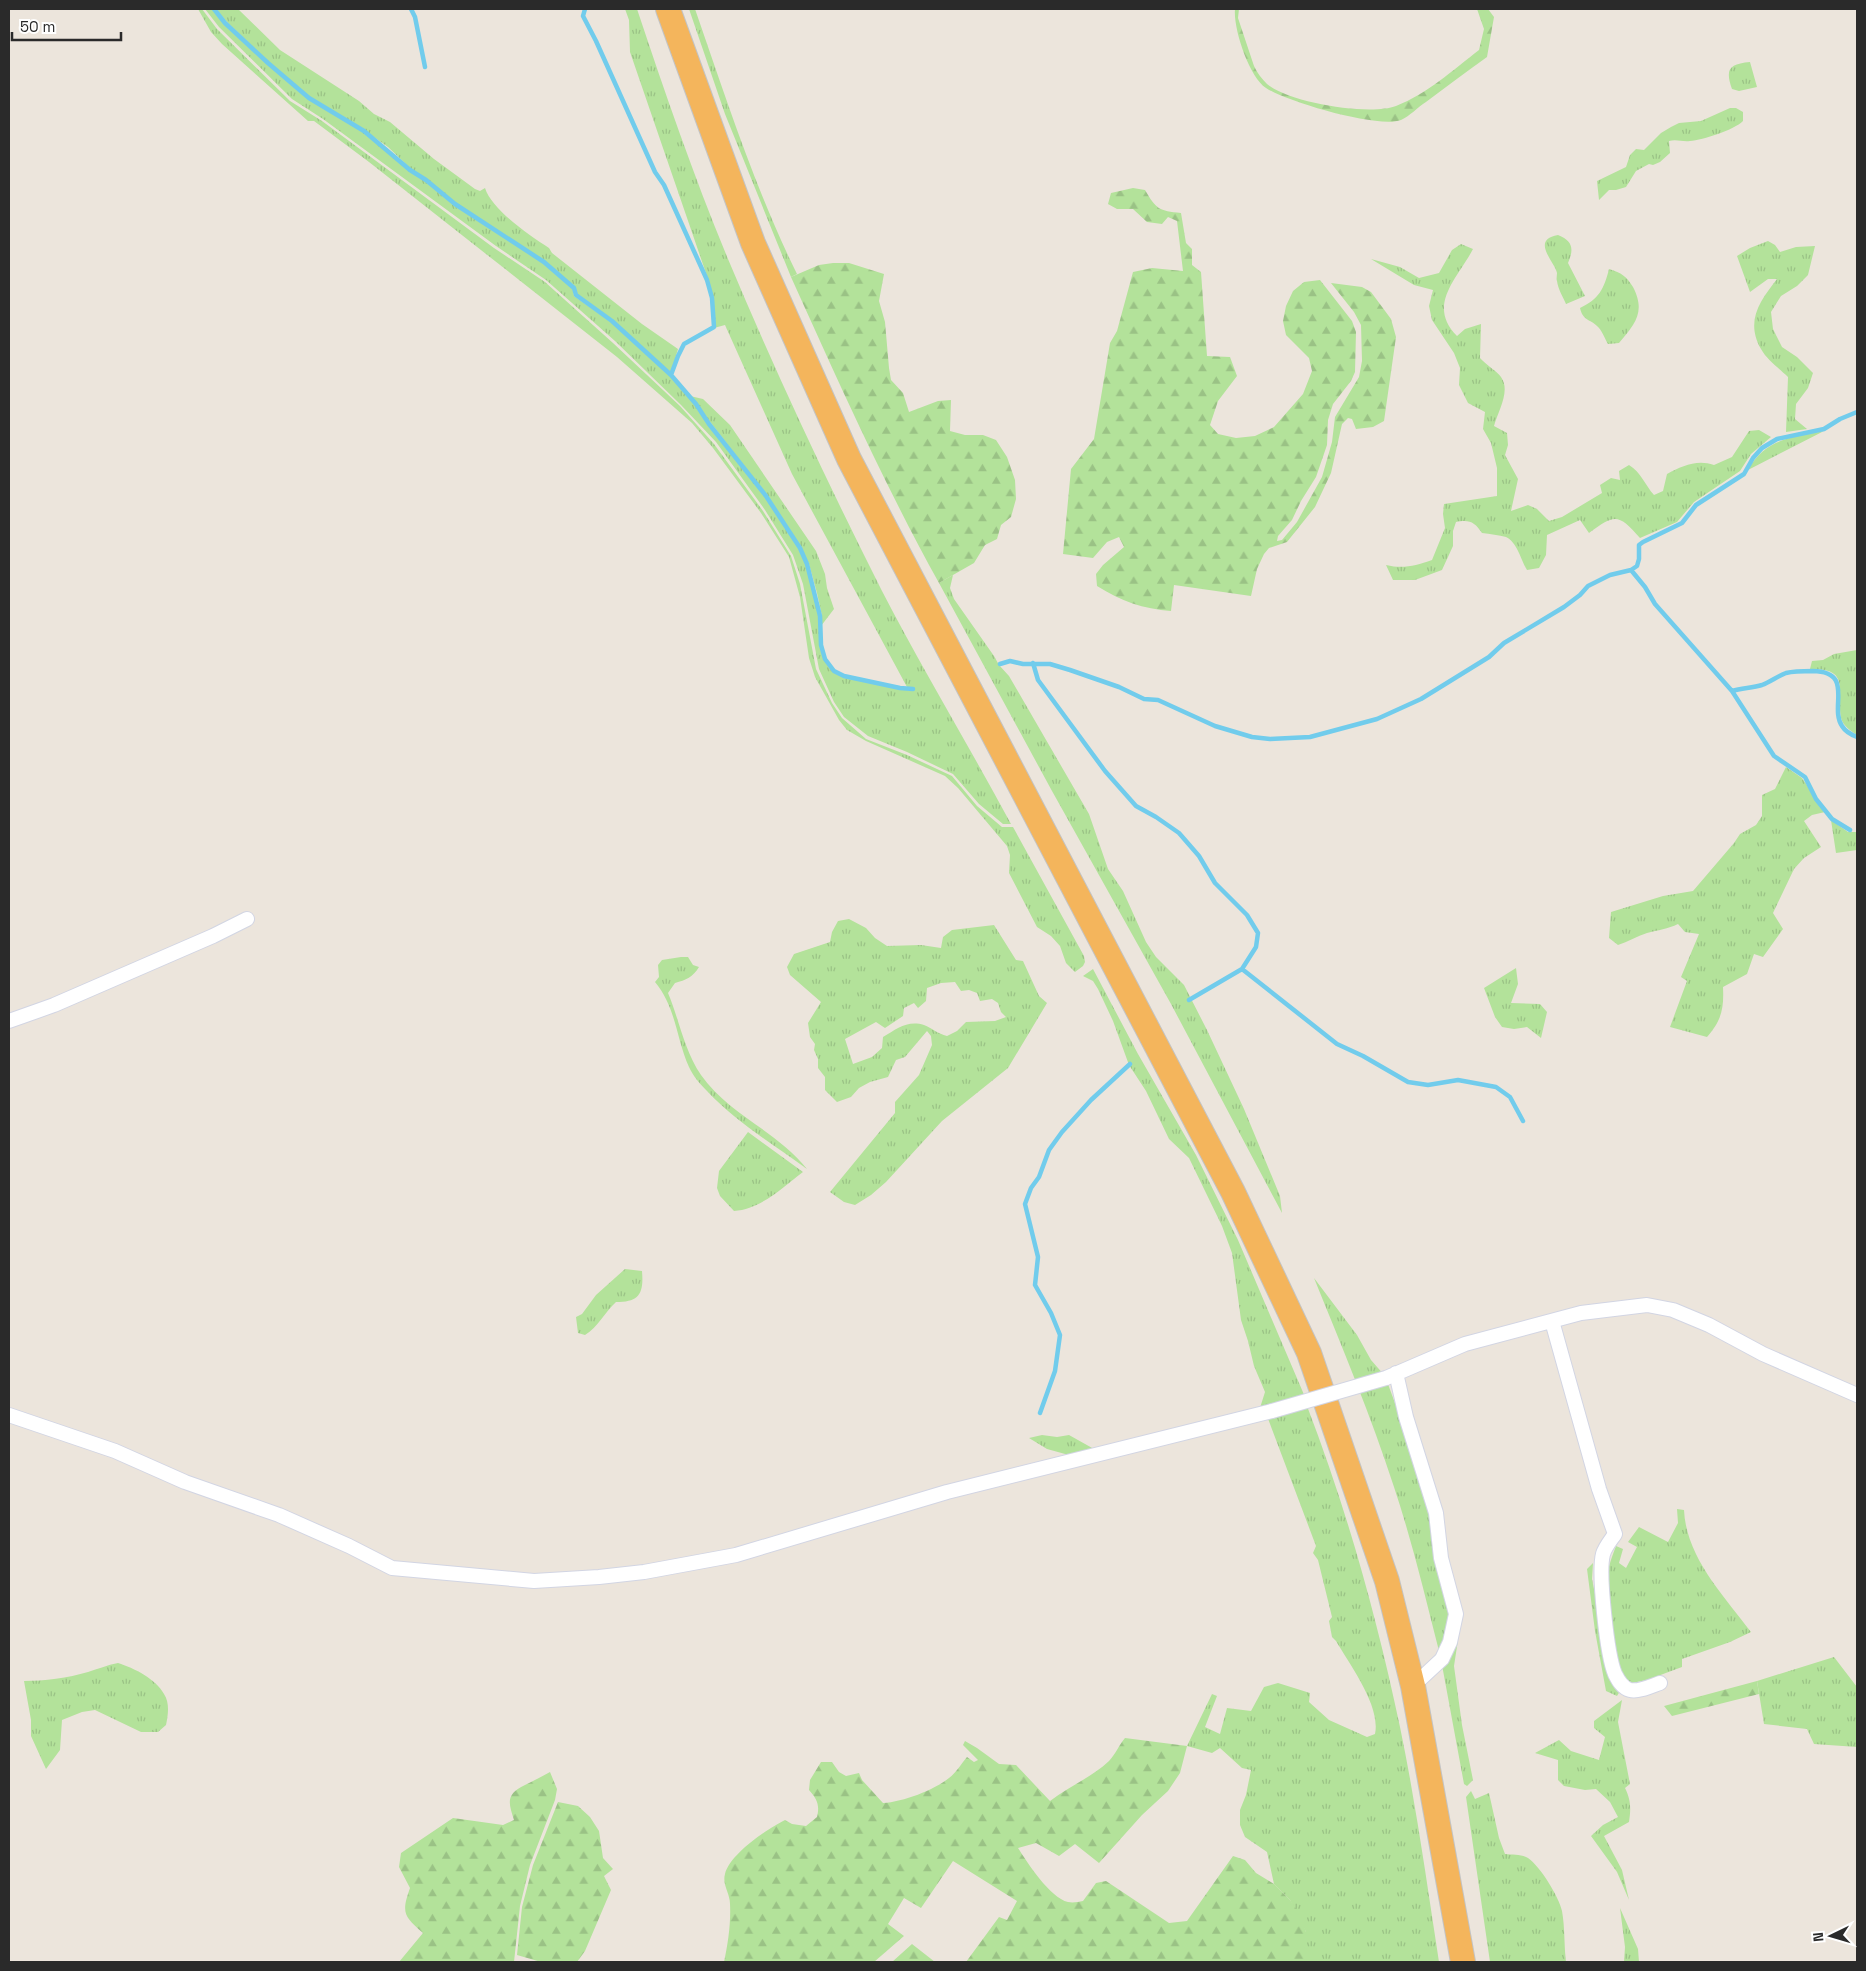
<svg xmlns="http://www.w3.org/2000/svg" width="1866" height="1971" viewBox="0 0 1866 1971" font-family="'Space Grotesk',sans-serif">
<defs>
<pattern id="grass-tufts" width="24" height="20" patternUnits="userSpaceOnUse" patternTransform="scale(1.25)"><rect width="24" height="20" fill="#b3e29a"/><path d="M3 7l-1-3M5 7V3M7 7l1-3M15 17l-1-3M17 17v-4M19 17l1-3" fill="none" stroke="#9ac285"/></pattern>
<pattern id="forest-firs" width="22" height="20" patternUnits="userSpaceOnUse" patternTransform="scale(1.25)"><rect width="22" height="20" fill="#b3e29a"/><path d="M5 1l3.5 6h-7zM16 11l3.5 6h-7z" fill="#9ac285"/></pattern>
</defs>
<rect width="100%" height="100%" fill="#ece5dc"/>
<path fill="url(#grass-tufts)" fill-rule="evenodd" d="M 198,9 L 202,9 L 217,29 L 290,101 L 322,121 L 494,248 L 545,282 L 613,343 L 680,406 L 714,444 L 763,511 L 791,556 L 800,584 L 816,669 L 832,703 L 842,718 L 866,739 L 907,755 L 952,776 L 977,806 L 1002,827 L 1013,827 L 1084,956 L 1085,962 L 1083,966 L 1075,972 L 1066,963 L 1060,946 L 1051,936 L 1037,927 L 1009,873 L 1010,855 L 1007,846 L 958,788 L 945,776 L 866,741 L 847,730 L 839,720 L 815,677 L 809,658 L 800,597 L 789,557 L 761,513 L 713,448 L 692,423 L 617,357 L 369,162 L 314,121 L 308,121 L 222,44 L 211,32 Z
M 205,9 L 212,9 L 224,24 L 267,64 L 308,99 L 363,132 L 386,150 L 409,171 L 425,181 L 454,205 L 544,263 L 573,288 L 574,296 L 611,322 L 671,376 L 695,405 L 708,425 L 765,497 L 799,549 L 806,565 L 819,616 L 820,646 L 824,659 L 833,672 L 843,677 L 900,689 L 913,691 L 913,688 L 907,687 L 792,474 L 725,325 L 714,328 L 713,298 L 708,279 L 630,52 L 629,20 L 625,9 L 637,9 C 665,93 694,177 728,259 C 775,371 827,482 882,591 C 923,670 969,746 1011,824 L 1003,824 L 979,804 L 953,774 L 907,752 L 868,736 L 844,717 L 834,702 L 819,669 L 803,584 L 793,555 L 765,510 L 716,442 L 681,405 L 615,341 L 546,280 L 496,246 L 323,119 L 292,99 L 219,27 Z
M 216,9 L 238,9 L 280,50 L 359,101 L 374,114 L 390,122 L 434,159 L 475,189 L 480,191 L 485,188 C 492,210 529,235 549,248 L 552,253 L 642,324 L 678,349 L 671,373 L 613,320 L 577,294 L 575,287 L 545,261 L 456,203 L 426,179 L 411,169 L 388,147 L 364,130 L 309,97 L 269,62 L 227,22 Z
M 689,9 L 695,9 C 726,98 755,189 797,274 L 791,277 L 725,114 Z
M 1750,62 L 1757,87 L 1739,91 L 1732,89 C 1725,69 1729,64 1750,62 Z
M 1730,108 L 1736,108 L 1743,112 L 1743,121 C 1734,130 1703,140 1690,141 C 1682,142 1677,139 1669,141 L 1670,153 L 1660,162 L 1653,165 L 1649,164 L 1636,171 L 1626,187 L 1616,190 L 1609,190 L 1599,200 L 1597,181 L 1626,167 L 1630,155 L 1636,149 L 1644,150 L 1661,133 L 1671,127 L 1679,123 L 1701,121 Z
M 1558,235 C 1573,241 1574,249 1568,263 L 1585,296 L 1566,304 C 1563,297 1558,289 1557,281 C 1556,279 1557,276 1557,273 C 1555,262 1530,240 1558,235 Z
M 1768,241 L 1775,245 L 1780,252 L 1796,247 L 1815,246 L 1808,275 L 1797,286 L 1781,296 L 1771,312 L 1773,329 L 1782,347 L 1797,357 L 1813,373 L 1808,388 L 1796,404 L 1795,419 L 1807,429 L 1786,432 L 1788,377 C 1780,369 1767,360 1761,349 C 1745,321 1760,301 1777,279 L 1768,279 L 1750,292 L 1737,256 L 1750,248 Z
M 1461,244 L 1473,249 C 1458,278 1426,305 1457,336 L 1465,329 L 1481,324 L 1480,358 C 1486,365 1497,371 1501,377 C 1511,391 1498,411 1494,426 L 1507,433 L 1508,445 L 1505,455 L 1518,479 L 1511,511 L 1528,505 L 1537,509 L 1549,521 L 1562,517 L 1602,493 L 1600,485 L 1611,478 L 1620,480 L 1619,471 L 1629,465 C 1641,472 1645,485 1654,495 L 1663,491 L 1667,474 C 1682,466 1697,459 1714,465 L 1732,457 L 1749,431 L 1759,430 L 1771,437 L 1751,454 L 1740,471 L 1694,502 L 1677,522 L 1640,538 C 1618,513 1615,514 1589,533 L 1580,520 L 1547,535 L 1546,555 L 1539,568 L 1527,570 C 1521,560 1517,542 1506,537 C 1499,535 1490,534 1482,533 C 1475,522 1469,519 1456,522 L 1453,531 L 1453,546 L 1442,570 L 1415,580 L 1393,580 L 1386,565 C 1403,569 1415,566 1432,560 L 1445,528 L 1443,514 L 1444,504 L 1497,496 L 1497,468 L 1491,443 L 1483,429 L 1485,412 L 1468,403 L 1459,385 L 1460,368 L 1454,353 L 1432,320 L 1429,306 L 1433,290 L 1414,285 L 1371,259 L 1400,267 L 1419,278 L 1439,273 L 1452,250 Z
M 1609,269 C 1622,273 1626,276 1633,287 C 1646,312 1635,324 1619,343 L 1608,344 C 1605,339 1602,330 1597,326 C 1590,319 1583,321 1580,308 C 1599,299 1604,289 1609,269 Z
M 690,396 L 703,399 L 730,425 L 816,551 L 825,574 L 827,588 L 834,609 L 821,626 L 822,616 L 817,593 L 809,564 L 801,547 L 767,495 Z
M 1824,431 L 1748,470 C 1765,439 1792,437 1824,431 Z
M 953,575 L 950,588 L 954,599 L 994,656 L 999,665 L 1009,676 L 1089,814 L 1108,869 L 1123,891 L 1146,942 L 1156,957 L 1184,985 L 1207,1030 L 1244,1109 L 1280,1196 L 1282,1213 L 1171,1004 L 1052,791 L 939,583 Z
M 1857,650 L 1857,735 C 1851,731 1843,726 1841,718 C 1836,691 1852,668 1810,669 L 1812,661 L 1823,660 L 1834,654 Z
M 1786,767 L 1802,778 L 1825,812 L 1812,815 L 1804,821 L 1821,847 L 1804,858 L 1794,869 L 1773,913 L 1783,929 L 1763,957 L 1754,954 L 1747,974 L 1723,987 C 1724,1008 1722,1020 1707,1037 L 1670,1027 L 1687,981 L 1681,977 L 1699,934 L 1685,932 L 1678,924 C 1668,929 1658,930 1647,933 C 1637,936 1628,942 1618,945 L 1609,938 L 1611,912 L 1663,896 L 1693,891 L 1734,843 L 1740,834 L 1756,825 L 1762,816 L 1762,795 L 1775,789 Z
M 1831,820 L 1848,832 L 1857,832 L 1857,850 L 1836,853 Z
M 849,919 L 866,928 L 875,938 L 887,946 L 921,945 L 941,948 L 943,937 L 952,930 L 994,925 L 1016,960 L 1023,961 L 1039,996 L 1047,1003 L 1008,1068 L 942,1121 L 886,1182 L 871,1195 L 855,1205 L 844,1202 L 830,1192 L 895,1113 L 895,1102 L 919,1075 L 932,1045 L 931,1036 L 927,1031 L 905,1057 L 896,1060 L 888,1077 L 870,1082 L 859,1088 L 851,1097 L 837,1102 L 825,1090 L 825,1077 L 818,1068 L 818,1059 L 814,1050 L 815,1044 L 810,1037 L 808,1023 L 821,1002 L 790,975 L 787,967 L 794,954 L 830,942 L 832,932 L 838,921 ZM 955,982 L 961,991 L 969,990 L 977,993 L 980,1001 L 992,999 L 998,1003 L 1001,1012 L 1006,1017 L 995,1021 L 966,1022 L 957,1031 L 947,1036 C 938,1034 932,1028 924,1025 C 907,1020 897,1029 883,1037 L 882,1048 L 872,1057 L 853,1064 L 845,1039 L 876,1022 L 885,1028 L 903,1016 L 904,1008 L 914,1003 L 918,1008 L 926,1001 L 927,988 L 941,983 Z
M 681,957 L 688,957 L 693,965 L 699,967 C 693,977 686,980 675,983 L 668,993 C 679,1019 684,1050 701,1075 C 728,1114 777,1131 807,1169 C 773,1144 736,1122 707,1091 C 700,1084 693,1076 689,1067 C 676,1038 676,1007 655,982 L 659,977 L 658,965 L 662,960 Z
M 1516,968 L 1518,984 L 1511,1003 L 1540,1004 L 1547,1012 L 1541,1038 L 1527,1027 L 1514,1029 L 1502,1027 L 1495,1017 L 1484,988 Z
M 1093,969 L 1138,1054 L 1196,1155 L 1238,1240 L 1305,1397 L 1259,1411 L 1265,1392 L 1254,1366 L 1248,1341 L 1241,1320 L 1232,1253 L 1222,1226 L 1189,1158 L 1169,1139 L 1146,1091 L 1129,1065 L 1113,1021 L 1098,989 L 1093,981 L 1083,976 Z
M 748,1132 L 803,1172 C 782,1188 761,1209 734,1211 L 720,1196 L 717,1188 L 719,1171 Z
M 625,1269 L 642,1271 C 644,1294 639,1302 616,1302 C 605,1312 598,1327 585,1335 L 578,1333 L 576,1317 L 582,1314 L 596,1295 Z
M 1314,1278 L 1357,1335 L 1371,1360 L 1385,1376 L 1420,1471 L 1452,1620 L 1439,1651 C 1425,1596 1412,1541 1394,1487 C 1371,1416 1342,1347 1314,1278 Z
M 1307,1406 C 1347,1510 1377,1618 1400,1727 C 1416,1804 1427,1884 1439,1962 L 1306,1962 L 1306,1932 L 1290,1900 L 1274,1884 L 1267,1852 L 1245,1837 L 1240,1825 L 1240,1810 L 1246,1795 L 1251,1770 L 1242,1768 L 1220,1748 L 1212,1753 L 1187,1746 L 1212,1694 L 1217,1696 L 1205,1727 L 1220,1734 L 1227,1708 L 1251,1711 L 1264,1687 L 1278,1683 L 1310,1693 L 1309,1702 L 1329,1720 L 1367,1737 L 1375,1734 C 1381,1706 1350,1665 1336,1641 L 1332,1637 L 1329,1621 L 1332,1617 L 1318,1560 L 1313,1553 L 1316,1546 L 1267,1416 Z
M 1042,1435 L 1057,1437 L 1069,1435 L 1094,1449 L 1076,1457 L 1047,1449 L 1029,1438 Z
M 1677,1509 L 1684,1510 C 1686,1557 1724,1596 1751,1632 L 1730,1642 L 1682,1659 L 1682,1667 L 1647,1680 L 1632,1683 C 1627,1679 1622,1675 1620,1669 C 1613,1651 1606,1606 1606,1587 C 1606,1573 1611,1559 1616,1546 L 1623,1549 L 1619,1563 L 1626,1568 L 1637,1547 L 1628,1542 L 1639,1527 L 1668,1542 L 1678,1523 Z
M 1593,1563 L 1592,1579 L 1612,1682 L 1620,1691 L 1617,1696 L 1606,1691 L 1595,1631 L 1587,1569 Z
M 1458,1640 L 1454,1666 L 1462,1725 L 1473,1780 L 1467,1786 L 1464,1784 L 1442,1665 Z
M 1834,1657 L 1857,1687 L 1857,1747 L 1814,1744 L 1807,1729 L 1764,1724 L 1757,1681 Z
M 118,1663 C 134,1668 156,1679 164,1694 C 170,1703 168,1715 166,1725 L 158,1732 L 141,1732 L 95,1710 L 82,1712 L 62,1720 L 60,1750 L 46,1769 L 31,1736 L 31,1720 L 24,1681 C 44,1681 68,1678 88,1672 C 98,1669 107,1665 118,1663 Z
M 1622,1700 L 1618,1722 L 1630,1784 L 1625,1788 C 1631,1800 1631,1809 1629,1822 L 1604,1836 L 1622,1870 L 1629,1900 L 1617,1872 L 1591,1836 L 1603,1825 L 1618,1817 L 1610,1802 L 1596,1789 L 1585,1790 L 1564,1786 L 1558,1780 L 1558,1760 L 1535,1753 L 1559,1740 L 1571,1751 L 1599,1760 L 1605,1737 L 1594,1728 L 1594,1721 Z
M 1471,1791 L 1475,1799 L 1489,1793 L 1499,1838 L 1505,1854 C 1513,1855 1521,1854 1528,1858 C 1540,1866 1559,1897 1562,1911 C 1565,1927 1564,1946 1566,1962 L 1490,1962 L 1466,1797 Z
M 1620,1908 L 1638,1949 L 1639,1962 L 1624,1962 L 1625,1947 Z"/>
<path fill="url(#forest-firs)" d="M 1235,9 L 1239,9 L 1238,18 L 1254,66 C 1257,73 1262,79 1267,84 C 1289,103 1370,116 1396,106 C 1427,94 1453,70 1479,50 L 1484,29 L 1477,9 L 1488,9 L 1494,17 L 1487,57 C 1466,72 1446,87 1426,102 C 1418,107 1410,116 1401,120 C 1379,129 1287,102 1266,88 C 1249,77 1233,28 1235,9 Z
M 1133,188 L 1145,190 C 1156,209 1159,211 1181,213 L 1186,243 L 1192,249 L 1192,265 L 1201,272 L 1207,356 L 1230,357 L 1237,376 L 1218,401 L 1210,425 L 1218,434 L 1236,438 L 1255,436 L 1274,427 L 1303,394 L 1312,371 L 1309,358 L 1286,335 L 1283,321 L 1286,306 L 1293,291 L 1304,282 L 1320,280 L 1352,321 L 1356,332 L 1355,372 L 1351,381 L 1333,404 L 1328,420 L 1327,445 L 1316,477 L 1301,501 L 1292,520 L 1278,536 L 1277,541 L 1282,540 L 1297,522 L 1322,477 L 1332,442 L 1335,417 L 1359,377 L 1362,361 L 1361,325 L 1354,312 L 1331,283 L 1362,287 L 1371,292 L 1391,319 L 1396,337 L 1384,421 L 1373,427 L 1356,429 L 1352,419 L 1348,418 L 1342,424 L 1331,473 L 1315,507 L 1287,542 L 1269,548 L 1264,554 L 1257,569 L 1251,596 L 1174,585 L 1171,611 C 1143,609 1121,601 1097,586 L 1096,574 L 1103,565 L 1124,547 L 1119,537 L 1107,542 L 1093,558 L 1063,554 L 1071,469 L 1094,439 L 1110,343 L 1117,331 L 1133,272 L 1152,268 L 1183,271 L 1177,221 L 1168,217 L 1162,224 L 1147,222 L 1133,209 L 1117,209 L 1108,204 L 1111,193 Z
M 833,263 L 849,263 L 884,274 L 879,301 L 885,322 L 889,368 L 891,380 L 903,393 L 909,412 L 938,401 L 951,400 L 950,431 L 965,435 L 983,435 L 996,440 L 1007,457 L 1015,480 L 1016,499 L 1011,517 L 1001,525 L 997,539 L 985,545 L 974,563 L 939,583 C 884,484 838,381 791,277 L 819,265 Z
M 1757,1681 L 1759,1694 L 1672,1716 L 1664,1706 Z
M 1125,1738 L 1187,1746 L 1180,1773 L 1168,1791 L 1142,1815 L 1099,1863 L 1075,1844 L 1059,1856 L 1036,1843 L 1018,1848 C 1027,1862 1050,1898 1068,1902 C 1073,1903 1078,1902 1083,1901 L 1096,1883 L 1106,1881 L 1169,1923 L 1187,1921 L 1233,1856 L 1245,1860 L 1256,1873 L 1274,1884 L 1290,1900 L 1300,1914 L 1306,1932 L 1306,1962 L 1107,1962 L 1105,1961 L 1100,1962 L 966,1962 L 999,1917 L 1007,1920 L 1017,1901 L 953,1861 L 921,1908 L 904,1898 L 888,1924 L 904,1936 L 874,1962 L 724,1962 C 728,1944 731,1923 730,1904 C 730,1893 722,1885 725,1874 C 730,1854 767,1829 785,1820 L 792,1824 L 806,1826 L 817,1817 C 820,1805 817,1799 809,1790 L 810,1780 L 821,1762 L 832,1762 L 839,1772 L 846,1776 L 859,1773 L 862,1780 L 883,1803 C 903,1802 934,1790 949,1778 C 956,1773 961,1764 967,1757 L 974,1762 L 978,1760 L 963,1745 L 965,1741 L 977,1748 L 999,1764 L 1016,1765 L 1050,1801 C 1069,1786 1091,1778 1109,1761 C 1115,1755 1119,1745 1125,1738 Z
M 550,1772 L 557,1789 L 555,1800 L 530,1865 L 520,1906 L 514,1962 L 399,1962 L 423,1933 C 404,1916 401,1913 410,1888 L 399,1867 L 401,1853 L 453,1818 L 503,1825 L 514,1820 C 508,1802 506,1794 525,1785 C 534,1781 542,1776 550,1772 Z
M 558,1802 L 578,1806 L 590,1817 L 599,1831 L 603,1858 L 613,1869 L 604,1876 L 611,1890 L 585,1951 L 577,1962 L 541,1962 L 517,1955 L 522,1907 L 533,1865 Z
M 912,1944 L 935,1962 L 892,1962 Z"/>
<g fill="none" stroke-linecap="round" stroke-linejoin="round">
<path stroke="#71ccec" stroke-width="4.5" d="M 214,9 L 225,23 L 268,63 L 309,98 L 364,131 L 410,170 L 426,180 L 455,204 L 544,262 L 574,288 L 576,295 L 612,321 L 671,375 L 696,404 L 709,424 L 766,496 L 800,548 L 807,564 L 820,616 L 821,645 L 825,659 L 834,671 L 844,676 L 900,688 L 913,689
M 411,9 L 415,17 L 425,67
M 585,9 L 583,16 L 596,41 L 655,172 L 664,185 L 707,280 L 712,298 L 714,327 L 684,344 L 678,356 L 671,375
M 1631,570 L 1645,587 L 1655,604 L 1732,691 C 1742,688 1752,688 1762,685 C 1770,682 1778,676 1786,673 C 1794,671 1804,671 1813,671 C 1855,672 1829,707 1842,726 C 1845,731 1852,735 1857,737
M 1033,663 L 1038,680 L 1105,771 L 1136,806 L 1156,817 L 1179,833 L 1199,856 L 1215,883 L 1247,915 L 1258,933 L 1256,947 L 1242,969 L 1337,1044 L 1363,1056 L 1408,1082 L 1428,1085 L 1458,1080 L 1496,1087 L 1510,1097 L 1523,1121
M 1000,664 L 1010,661 L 1023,664 L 1050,664 L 1070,670 L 1119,687 L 1144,699 L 1158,700 L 1215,726 L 1252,737 L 1270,739 L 1310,737 L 1377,719 L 1421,699 L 1489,657 L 1504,643 L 1564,607 L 1580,595 L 1588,586 L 1610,575 L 1631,570 L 1637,566 L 1639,559 L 1639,545 L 1643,542 L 1682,523 L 1696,505 L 1744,474 L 1753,458 L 1762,448 L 1777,439 L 1824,429 L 1840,419 L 1857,412
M 1732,691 L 1774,756 L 1805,777 L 1816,799 L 1832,819 L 1850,830
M 1189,1000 L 1242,969
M 1040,1413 L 1055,1371 L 1060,1335 L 1051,1313 L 1035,1285 L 1038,1257 L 1025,1204 L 1031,1188 L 1039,1177 L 1049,1150 L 1062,1132 L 1091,1100 L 1130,1064"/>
<defs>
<path id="minor" d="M 9,1021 L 54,1005 L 213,936 L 247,919
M 1552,1321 L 1599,1489 L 1615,1534 C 1611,1540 1605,1547 1603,1554 C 1598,1573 1607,1655 1615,1674 C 1618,1680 1622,1688 1630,1690 C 1639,1692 1651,1686 1660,1683
M 1396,1373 L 1406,1417 L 1436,1513 L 1441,1558 L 1456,1614 L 1450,1642 L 1442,1659 L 1413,1686
M 1386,1378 L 1465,1344 L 1581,1313 L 1647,1305 L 1673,1310 L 1709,1325 L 1763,1354 L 1857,1395
M 9,1415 L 115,1451 L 185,1482 L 279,1515 L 349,1546 L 392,1568 L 534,1581 L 599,1577 L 644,1572 L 736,1555 L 947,1492 L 1272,1411"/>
<path id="trunk" d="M 668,9 L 753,243 L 849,459 L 1233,1192 L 1309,1353 L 1387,1581 L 1413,1686 L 1463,1962"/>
</defs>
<use href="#minor" stroke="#d2d5e3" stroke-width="16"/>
<use href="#trunk" stroke="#c3c3c3" stroke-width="26"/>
<use href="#minor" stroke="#fff" stroke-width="14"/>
<use href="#trunk" stroke="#f4b55c" stroke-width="24"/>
<defs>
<path id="minor-bridge" d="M 1272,1411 L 1386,1378"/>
</defs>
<use href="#minor-bridge" stroke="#d2d5e3" stroke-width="16" stroke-linecap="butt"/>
<use href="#minor-bridge" stroke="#fff" stroke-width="14"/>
</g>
<rect width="1866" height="1971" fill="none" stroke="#2a2a2a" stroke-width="20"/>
<g transform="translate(1831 1936) rotate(265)" stroke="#ffffff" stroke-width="4" paint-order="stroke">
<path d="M0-4L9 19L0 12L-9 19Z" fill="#2a2a2a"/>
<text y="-8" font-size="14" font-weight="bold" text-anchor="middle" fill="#2a2a2a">N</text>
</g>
<path d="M12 32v8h109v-8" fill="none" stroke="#2a2a2a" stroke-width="2.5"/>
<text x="20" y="32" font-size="15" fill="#2a2a2a" stroke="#ffffff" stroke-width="4" paint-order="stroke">50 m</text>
</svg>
